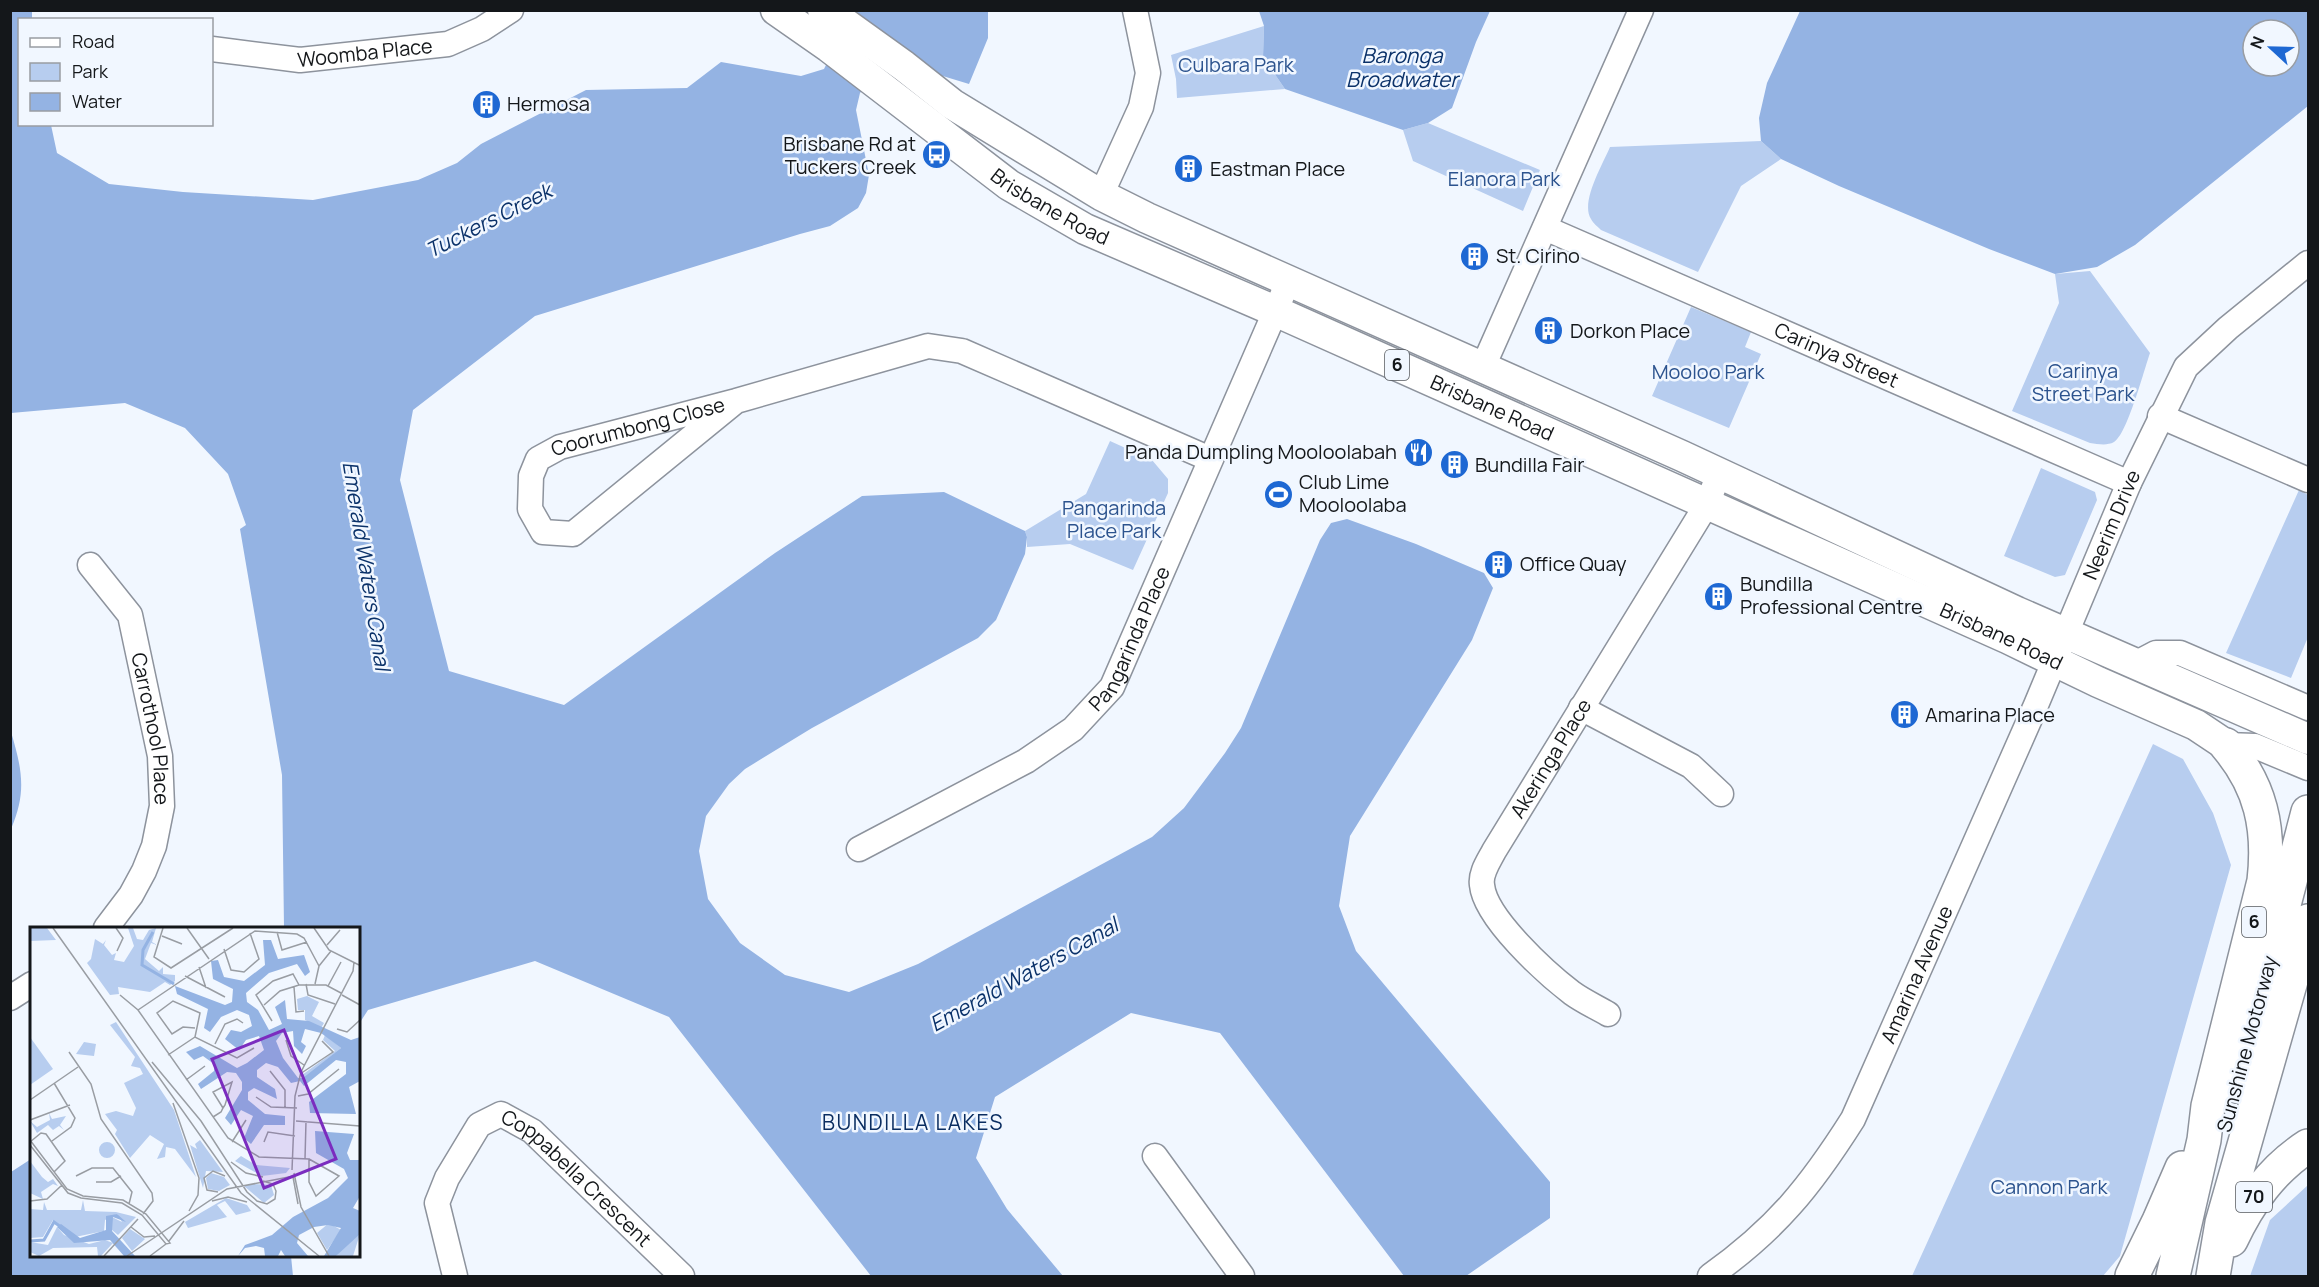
<svg xmlns="http://www.w3.org/2000/svg" width="2319" height="1287" viewBox="0 0 2319 1287" font-family="Manrope,sans-serif">
<rect width="100%" height="100%" fill="#f1f7ff"/>
<path fill="#b7cdef" d="M 1264,26 L 1263,57 L 1285,89 L 1177,98 L 1176,79 L 1171,55 Z
M 1428,123 L 1540,170 L 1523,211 L 1413,161 L 1403,130 Z
M 1761,141 L 1781,159 L 1741,186 L 1698,272 L 1601,230 C 1598,227 1593,223 1591,219 C 1580,202 1603,164 1610,147 Z
M 2090,271 L 2150,353 C 2144,370 2127,435 2114,442 C 2107,446 2098,444 2090,443 L 2012,411 L 2059,303 L 2055,274 Z
M 1691,307 L 1751,332 L 1745,347 L 1761,354 L 1729,428 L 1652,396 Z
M 1110,441 L 1152,460 L 1168,479 L 1168,493 L 1133,570 L 1070,544 L 1027,547 L 1027,537 L 1025,531 L 1086,494 Z
M 2041,468 L 2095,492 L 2097,500 L 2065,575 L 2055,577 L 2004,556 Z
M 2299,490 L 2308,495 L 2308,637 L 2291,678 L 2226,653 Z
M 2153,744 L 2183,759 L 2213,813 L 2231,865 L 2120,1256 L 2103,1276 L 1912,1276 Z
M 2308,1185 L 2308,1276 L 2250,1276 L 2270,1220 Z"/>
<path fill="#94b3e3" fill-rule="evenodd" d="M 11,11 L 32,11 L 32,19 L 20,20 L 20,124 L 51,125 L 57,153 L 109,184 L 183,192 L 313,200 L 418,180 L 457,163 L 481,144 L 586,90 L 687,88 L 721,62 L 801,76 L 824,69 L 853,11 L 988,11 L 988,38 L 969,84 L 887,59 L 860,93 L 856,110 L 869,175 L 866,193 L 858,208 L 830,226 L 800,234 L 535,316 L 413,410 L 400,480 L 449,671 L 564,705 L 775,553 L 862,496 L 944,492 L 1025,531 L 1027,537 L 1025,554 L 996,620 L 978,638 L 812,728 L 745,769 L 729,784 L 706,816 L 699,851 L 708,899 L 740,943 L 785,975 L 849,992 L 918,964 L 1152,837 L 1184,808 L 1225,753 L 1241,728 L 1320,540 L 1331,523 L 1347,519 L 1416,544 L 1484,573 L 1493,588 L 1472,640 L 1350,836 L 1339,906 L 1356,951 L 1550,1182 L 1550,1218 L 1466,1276 L 1404,1276 L 1220,1033 L 1131,1013 L 995,1097 L 976,1158 L 1007,1209 L 1063,1276 L 871,1276 L 669,1017 L 535,961 L 368,1010 L 359,1024 L 358,928 L 284,928 L 282,775 L 240,529 L 246,525 L 228,474 L 185,428 L 125,403 L 11,413 Z
M 1259,11 L 1259,10 L 1490,11 L 1476,42 L 1452,108 L 1428,123 L 1403,130 L 1285,89 L 1263,57 L 1264,26 Z
M 1800,11 L 2308,11 L 2308,106 L 2135,245 L 2097,267 L 2055,274 L 1989,249 L 1839,186 L 1781,159 L 1761,141 L 1759,118 L 1767,83 ZM 2253,30 L 2289,30 L 2289,66 L 2253,66 Z
M 11,732 C 22,769 27,792 11,829 Z
M 31,1159 L 32,1256 L 291,1256 L 293,1276 L 11,1276 L 11,1172 Z"/>
<g fill="none" stroke-linecap="round" stroke-linejoin="round">
<defs>
<g id="minor">
<path id="s1" d="M 212,49 L 300,60 L 448,44 L 482,29 L 511,10"/>
<path d="M 1101,195 L 1141,107 L 1148,73 L 1135,10"/>
<path id="s2" d="M 1545,228 L 2129,483"/>
<path d="M 1482,369 L 1641,10"/>
<path id="s3" d="M 736,401 L 573,534 L 543,532 L 530,509 L 531,476 L 538,459 L 560,447 L 736,401 L 928,346 L 962,351 L 1210,459"/>
<path d="M 2160,416 L 2308,480"/>
<path id="s4" d="M 90,565 L 130,615 L 160,756 L 162,806 L 154,846 L 144,871 L 131,895 L 106,928"/>
<path d="M 2135,664 L 2156,653 L 2180,653 L 2308,708"/>
<path d="M 1581,708 L 1691,766 L 1721,794"/>
<path d="M 2226,745 L 2255,746 L 2308,768"/>
<path id="s5" d="M 859,849 L 1026,761 L 1073,729 L 1112,687 L 1288,282"/>
<path d="M 10,998 L 32,984"/>
<path id="s6" d="M 1608,1014 C 1596,1007 1583,1001 1572,993 C 1546,973 1485,918 1482,885 C 1480,873 1489,861 1494,851 L 1707,504 L 1719,474"/>
<path d="M 1155,1156 L 1242,1276"/>
<path id="s7" d="M 455,1276 L 437,1203 L 447,1178 L 479,1125 L 501,1114 L 532,1131 L 682,1276"/>
<path id="s8" d="M 1710,1276 C 1776,1229 1810,1187 1853,1119 L 2036,705 L 2129,483 L 2186,367 L 2228,328 L 2308,263"/>
</g>
<g id="major">
<path id="s9" d="M 776,10 L 829,47 L 1009,185 L 1085,229 L 1275,311 L 2007,638 L 2098,682 L 2196,725 L 2226,745"/>
<path d="M 823,10 L 840,20 L 904,66 L 952,104 L 1101,195 L 1147,218 L 1682,456 L 2017,612 L 2308,739"/>
</g>
<path id="highway" d="M 2237,1086 L 2308,812
M 2231,1240 C 2249,1202 2272,1169 2308,1146
M 2132,1276 L 2159,1221 L 2182,1168
M 2173,1276 L 2204,1140 L 2208,1106 L 2264,881 C 2270,828 2261,786 2226,745
M 2213,1276 L 2222,1223 L 2308,921"/>
</defs>
<use href="#minor" stroke="#8d939d" stroke-width="27"/>
<use href="#major" stroke="#8d939d" stroke-width="33"/>
<use href="#highway" stroke="#8d939d" stroke-width="36"/>
<use href="#minor" stroke="#fff" stroke-width="24"/>
<use href="#major" stroke="#fff" stroke-width="30"/>
<use href="#highway" stroke="#fff" stroke-width="33"/>
</g>
<defs>
<symbol id="building-disc" viewBox="-11 -11 22 22"><circle r="9.5" fill="#1e68d3" stroke="#f1f7ff"/><path d="M-4-6H4V6H1V3H-1V6H-4ZM-2.5-4.3h1.7v1.8h-1.7ZM.8-4.3h1.7v1.8H.8ZM-2.5-1h1.7V.8h-1.7ZM.8-1h1.7V.8H.8Z" fill="#fff"/></symbol>
<symbol id="bus-disc" viewBox="-11 -11 22 22"><circle r="9.5" fill="#1e68d3" stroke="#f1f7ff"/><path d="M-5-6H5V4H4V6H2V4H-2V6H-4V4H-5ZM-3.5-4V0h7V-4ZM-3.5 1.2v1.5H-2V1.2ZM2 1.2v1.5H3.5V1.2Z" fill="#fff"/></symbol>
<symbol id="restaurant-disc" viewBox="-11 -11 22 22"><circle r="9.5" fill="#1e68d3" stroke="#f1f7ff"/><path d="M-5-6h1v4h1v-4h1v4h1v-4h1v5L-1.5 .5V6h-2V.5L-5-1ZM5-6V6H3V1.5H1.5Q1.5-4 5-6Z" fill="#fff"/></symbol>
<symbol id="stadium-disc" viewBox="-11 -11 22 22"><circle r="9.5" fill="#1e68d3" stroke="#f1f7ff"/><path d="M0-5a6.5 5 0 1 0 0 10a6.5 5 0 1 0 0-10ZM-3.5-1.8h7v3.6h-7Z" fill="#fff"/></symbol>
</defs>
<g fill-rule="evenodd">
<use href="#building-disc" x="470" y="88" width="33" height="33"/>
<use href="#bus-disc" x="920" y="138" width="33" height="33"/>
<use href="#building-disc" x="1172" y="152" width="33" height="33"/>
<use href="#building-disc" x="1458" y="240" width="33" height="33"/>
<use href="#building-disc" x="1532" y="314" width="33" height="33"/>
<use href="#restaurant-disc" x="1402" y="436" width="33" height="33"/>
<use href="#building-disc" x="1438" y="448" width="33" height="33"/>
<use href="#stadium-disc" x="1262" y="478" width="33" height="33"/>
<use href="#building-disc" x="1482" y="548" width="33" height="33"/>
<use href="#building-disc" x="1702" y="580" width="33" height="33"/>
<use href="#building-disc" x="1888" y="698" width="33" height="33"/>
</g>
<g text-anchor="middle" stroke-width="5" stroke-linejoin="round" paint-order="stroke">
<g fill="#f1f7ff" stroke="#565a5f" stroke-width="1.5">
<rect x="1385" y="350" width="24" height="30" rx="4.5"/>
<rect x="2242" y="907" width="24" height="30" rx="4.5"/>
<rect x="2236" y="1182" width="36" height="30" rx="4.5"/>
</g>
<g font-size="18" font-weight="bold" fill="#14171a">
<text x="1397" y="371">6</text>
<text x="2254" y="928">6</text>
<text x="2254" y="1203">70</text>
</g>
<g font-size="20" fill="#14171a" stroke="#f1f7ff">
<text dy="7" stroke="none"><textPath href="#s1" startOffset="154">Woomba Place</textPath></text>
<text dy="7" stroke="none"><textPath href="#s9" startOffset="338">Brisbane Road</textPath></text>
<text dy="7" stroke="none"><textPath href="#s2" startOffset="318">Carinya Street</textPath></text>
<text dy="7" stroke="none"><textPath href="#s9" startOffset="824">Brisbane Road</textPath></text>
<text dy="7" stroke="none"><textPath href="#s3" startOffset="424">Coorumbong Close</textPath></text>
<text dy="7" stroke="none"><textPath href="#s8" startOffset="862">Neerim Drive</textPath></text>
<text dy="7" stroke="none"><textPath href="#s5" startOffset="354">Pangarinda Place</textPath></text>
<text dy="7" stroke="none"><textPath href="#s9" startOffset="1382">Brisbane Road</textPath></text>
<text dy="7" stroke="none"><textPath href="#s4" startOffset="180">Carrothool Place</textPath></text>
<text dy="7" stroke="none"><textPath href="#s6" startOffset="330">Akeringa Place</textPath></text>
<text dy="7" stroke="none"><textPath href="#s8" startOffset="372">Amarina Avenue</textPath></text>
<text transform="translate(2247 1044) rotate(-75)" y="7">Sunshine Motorway</text>
<text dy="7" stroke="none"><textPath href="#s7" startOffset="288">Coppabella Crescent</textPath></text>
</g>
<g font-size="20" fill="#2c538e" stroke="#f1f7ff">
<text x="1236" y="72">Culbara Park</text>
<text x="1504" y="186">Elanora Park</text>
<text x="2083" y="378">Carinya<tspan x="2083" dy="23">Street Park</tspan></text>
<text x="1708" y="379">Mooloo Park</text>
<text x="1114" y="515">Pangarinda<tspan x="1114" dy="23">Place Park</tspan></text>
<text x="2049" y="1194">Cannon Park</text>
</g>
<g font-size="20" fill="#14171a" stroke="#f1f7ff" text-anchor="start">
<text x="507" y="111">Hermosa</text>
<text x="916" y="151" text-anchor="end">Brisbane Rd at<tspan x="916" dy="23">Tuckers Creek</tspan></text>
<text x="1210" y="176">Eastman Place</text>
<text x="1496" y="263">St. Cirino</text>
<text x="1570" y="338">Dorkon Place</text>
<text x="1397" y="459" text-anchor="end">Panda Dumpling Mooloolabah</text>
<text x="1475" y="472">Bundilla Fair</text>
<text x="1299" y="489">Club Lime<tspan x="1299" dy="23">Mooloolaba</tspan></text>
<text x="1520" y="571">Office Quay</text>
<text x="1740" y="591">Bundilla<tspan x="1740" dy="23">Professional Centre</tspan></text>
<text x="1925" y="722">Amarina Place</text>
</g>
<g font-size="21" font-style="italic" fill="#0a3169" stroke="#f1f7ff">
<text x="1402" y="63">Baronga<tspan x="1402" dy="24">Broadwater</tspan></text>
<text transform="translate(489 221) rotate(-27)" y="7">Tuckers Creek</text>
<text transform="translate(366 566) rotate(81)" y="7">Emerald Waters Canal</text>
<text transform="translate(1024 975) rotate(-29)" y="7">Emerald Waters Canal</text>
</g>
<g font-size="21" letter-spacing="1.5" fill="#0a2d61" stroke="#f1f7ff">
<text x="913" y="1130">BUNDILLA LAKES</text>
</g>
</g>
<g transform="translate(30 927)">
<rect width="330" height="330" fill="#f1f7ff"/>
<path d="M 0,1 L 17,1 L 26,13 L 0,14 ZM 98,1 L 103,1 L 107,12 L 113,13 L 119,3 L 126,1 L 122,15 L 127,18 L 121,16 L 115,32 L 129,44 L 133,40 L 133,47 L 145,48 L 145,54 L 140,58 L 135,55 L 120,65 L 88,60 L 89,67 L 80,68 L 57,36 L 61,32 L 65,12 L 73,17 L 76,13 L 74,18 L 82,28 L 86,26 L 84,33 L 94,35 L 104,19 ZM 277,69 L 289,75 L 282,89 L 294,96 L 291,101 L 275,93 L 275,83 L 268,83 L 267,72 ZM 86,95 L 144,183 L 166,250 L 145,222 L 136,220 L 135,230 L 127,232 L 134,217 L 120,208 L 100,231 L 85,207 L 87,203 L 75,187 L 86,184 L 103,189 L 106,181 L 94,156 L 113,147 L 110,141 L 101,139 L 105,130 L 80,98 ZM 295,108 L 311,121 L 275,151 L 272,148 L 305,124 L 293,113 ZM 0,110 L 23,142 L 0,158 ZM 54,115 L 66,117 L 64,129 L 46,127 ZM 19,186 L 22,192 L 36,189 L 30,198 L 34,203 L 29,199 L 23,203 L 18,198 L 7,206 L 0,194 L 7,200 L 20,193 ZM 170,213 L 193,245 L 176,244 L 173,261 L 160,218 L 167,222 L 165,217 ZM69 223a8 8 0 1 1 16 0a8 8 0 1 1-16 0ZM 211,229 L 226,238 L 260,241 L 256,246 L 232,249 L 205,234 ZM 0,234 L 12,250 L 18,255 L 23,252 L 28,259 L 23,257 L 11,265 L 13,272 L 0,266 ZM 181,246 L 194,250 L 200,258 L 189,264 L 178,262 L 176,251 ZM 224,257 L 241,258 L 244,268 L 234,276 L 214,259 ZM 196,271 L 217,278 L 221,284 L 206,288 L 195,274 L 187,278 L 197,290 L 158,301 L 155,295 ZM 53,273 L 55,284 L 86,285 L 106,290 L 88,308 L 82,303 L 82,290 L 92,295 L 87,287 L 75,293 L 74,304 L 45,310 L 23,293 L 13,310 L 0,311 L 0,282 L 13,283 L 14,275 L 17,283 L 51,283 ZM 299,296 L 311,303 L 297,323 L 287,306 ZM 27,300 L 34,308 L 59,317 L 75,313 L 83,316 L 71,329 L 68,329 L 67,320 L 23,321 L 9,329 L 0,325 L 0,315 L 18,318 ZM 100,302 L 115,312 L 102,324 L 92,311 ZM 330,307 L 323,329 L 306,329 L 314,319 Z" fill="#b7cdef"/>
<path d="M 233,13 L 241,13 L 248,32 L 274,28 L 280,45 L 275,49 L 267,37 L 239,46 L 216,66 L 217,75 L 228,83 L 239,103 L 252,97 L 245,80 L 255,73 L 257,92 L 279,94 L 321,113 L 330,110 L 330,154 L 319,160 L 326,187 L 280,186 L 279,175 L 316,147 L 316,135 L 306,133 L 274,159 L 270,154 L 261,156 L 248,140 L 236,136 L 227,143 L 227,150 L 245,162 L 247,172 L 224,161 L 218,165 L 218,173 L 235,187 L 255,189 L 255,198 L 234,198 L 221,217 L 214,211 L 223,189 L 211,183 L 201,198 L 195,191 L 212,163 L 212,155 L 206,146 L 197,145 L 171,162 L 168,157 L 184,144 L 184,137 L 173,129 L 164,133 L 156,125 L 170,119 L 207,141 L 217,136 L 234,123 L 229,109 L 216,113 L 209,123 L 195,112 L 201,103 L 211,105 L 222,99 L 219,88 L 207,83 L 191,90 L 180,105 L 174,101 L 178,82 L 147,67 L 145,59 L 195,78 L 202,75 L 203,62 L 183,52 L 181,34 L 188,33 L 194,50 L 214,54 L 235,38 ZM 275,102 L 291,106 L 311,121 L 273,151 L 268,151 L 253,131 L 246,114 L 252,106 L 263,104 L 264,119 L 272,127 L 276,119 L 271,115 ZM 285,204 L 324,207 L 317,226 L 320,233 L 330,233 L 330,269 L 323,281 L 330,284 L 330,307 L 306,329 L 294,329 L 311,301 L 298,298 L 284,300 L 269,308 L 267,316 L 278,329 L 255,329 L 251,323 L 248,329 L 235,329 L 234,321 L 226,319 L 215,321 L 208,329 L 215,318 L 242,308 L 263,290 L 298,271 L 318,251 L 314,242 L 286,226 ZM 87,287 L 96,295 L 83,290 L 82,304 L 105,329 L 94,329 L 80,313 L 44,316 L 27,300 L 31,297 L 50,311 L 76,303 L 76,289 Z" fill="#94b3e3" fill-rule="evenodd"/>
<path fill="none" stroke="#94b3e3" stroke-width="3" d="M 123,5 L 113,23 L 112,38 L 144,57M 0,314 L 14,313 L 24,295 L 31,300"/>
<path fill="none" stroke="#999da3" stroke-width="1.5" d="M 23,1 L 211,266 L 289,329M 86,1 L 93,11 L 87,24M 133,1 L 124,30 L 141,41 L 203,1M 157,1 L 179,32M 284,1 L 299,23 L 329,38M 247,5 L 252,23 L 277,15M 132,9 L 152,17M 297,18 L 310,3M 194,22 L 201,43 L 214,45 L 229,32 L 220,6M 289,39 L 301,24M 169,40 L 176,61M 155,49 L 195,70M 276,57 L 278,68 L 305,77M 298,59 L 311,35M 264,60 L 266,85 L 274,84M 90,68 L 108,83 L 198,211 L 229,230 L 279,232 L 279,255 L 286,269 L 309,249 L 279,232M 312,68 L 330,78M 234,78 L 250,64 L 269,58 L 296,58 L 311,66M 108,83 L 225,4 L 267,7 L 274,11 L 289,39 L 285,57M 242,94 L 226,68 L 243,54 L 263,47 L 269,58M 165,101 L 153,100 L 142,107 L 127,86 L 143,74 L 170,86 L 165,110M 307,102 L 317,105 L 330,93M 256,113 L 261,129 L 274,138M 185,117 L 195,97 L 207,92 L 213,96M 39,125 L 61,157 L 71,192 L 122,266 L 123,274 L 113,287M 138,128 L 165,110 L 207,131 L 224,121M 122,135 L 171,194 L 217,265 L 227,274 L 237,277 L 245,272 L 246,264 L 243,257 L 233,254M 240,144 L 255,163 L 255,181M 270,147 L 303,125 L 292,114M 156,153 L 175,139M 268,169 L 278,167 L 309,142M 226,170 L 241,180 L 267,181M 0,173 L 48,140M 143,176 L 169,251 L 168,268 L 159,284M 183,190 L 191,185 L 193,181 L 195,178 L 202,155 L 183,165 L 193,181M 0,193 L 40,178M 266,194 L 330,199M 0,213 L 37,262 L 53,269 L 93,273 L 116,287 L 140,316 L 136,317 L 112,288 L 92,276 L 51,271 L 38,266 L 0,218M 22,214 L 41,200 L 45,191 L 24,156M 0,215 L 11,206 L 16,207 L 35,234 L 24,245M 202,215 L 216,193M 234,215 L 238,205 L 265,209M 275,232 L 276,194M 201,235 L 216,246 L 233,250M 262,243 L 265,169 L 271,145 L 323,44 L 324,35M 264,246 L 271,280 L 299,329M 46,249 L 62,241 L 83,241 L 102,265 L 99,277M 263,250 L 268,277M 66,255 L 81,255 L 91,249M 188,265 L 177,263 L 174,251 L 183,244 L 195,249M 0,274 L 17,272 L 32,258M 182,274 L 198,270 L 217,275M 101,300 L 114,310 L 125,309M 139,314 L 154,294M 74,329 L 108,292M 97,329 L 197,262 L 264,249M 120,329 L 136,317"/>
<path fill="#7b2cbf" fill-opacity="0.15" stroke="#7b2cbf" stroke-width="3" d="M 254,103 L 306,232 L 234,261 L 182,132 Z"/>
<rect width="330" height="330" fill="none" stroke="#14171a" stroke-width="3"/>
</g>
<rect width="2319" height="1287" fill="none" stroke="#14171a" stroke-width="24"/>
<rect x="18" y="18" width="195" height="108" fill="#f1f7ff" stroke="#999da3" stroke-width="1.5"/>
<rect x="30" y="38" width="30" height="9" fill="#ffffff" stroke="#999da3" stroke-width="1.5"/>
<text x="72" y="48" font-size="18" fill="#14171a">Road</text>
<rect x="30" y="63" width="30" height="18" fill="#b7cdef" stroke="#999da3" stroke-width="1.5"/>
<text x="72" y="78" font-size="18" fill="#14171a">Park</text>
<rect x="30" y="93" width="30" height="18" fill="#94b3e3" stroke="#999da3" stroke-width="1.5"/>
<text x="72" y="108" font-size="18" fill="#14171a">Water</text>
<g transform="translate(2271 48) rotate(292)"><circle r="28" fill="#f1f7ff" stroke="#999da3" stroke-width="1.5"/>
<path d="M0-4.5L10 22L0 15L-10 22Z" fill="#1e68d3"/>
<text y="-9" font-size="16" font-weight="bold" text-anchor="middle" fill="#14171a">N</text>
</g>
</svg>
